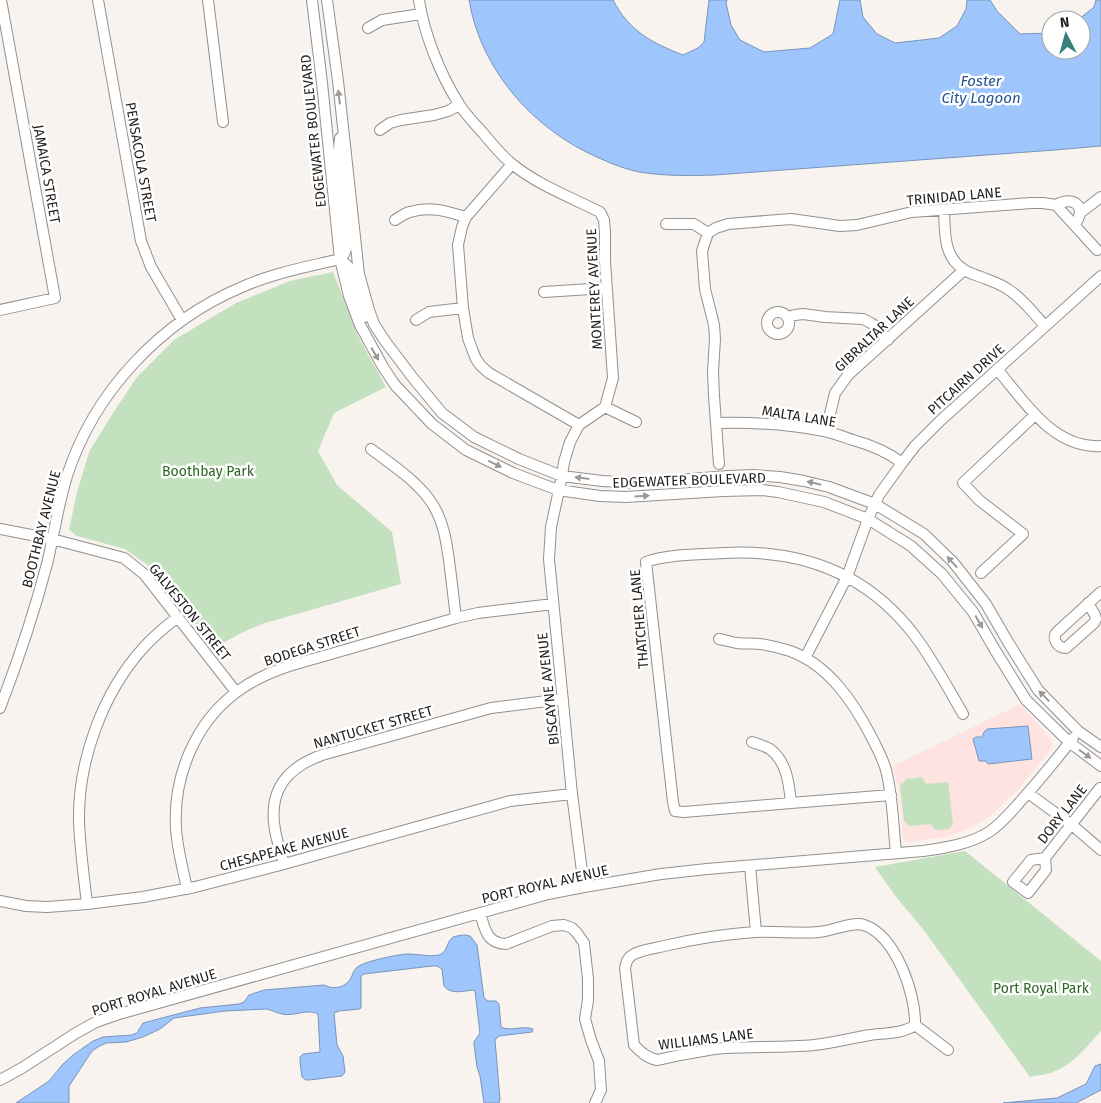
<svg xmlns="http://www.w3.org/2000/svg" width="1101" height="1103" viewBox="0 0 1101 1103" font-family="'Fira Sans',sans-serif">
<rect width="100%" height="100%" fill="#f8f3ef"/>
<path fill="#fee3e0" d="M 1020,704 L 1050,738 L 1053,744 L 1051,749 L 1017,791 L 988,818 L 968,829 L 947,837 L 909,842 L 905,841 L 903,838 L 899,792 L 893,766 Z"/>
<path fill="#c3e1be" d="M 333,272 L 358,336 L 386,387 L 334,413 L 318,451 L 337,485 L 392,532 L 401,584 L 262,624 L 239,634 L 214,648 L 153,569 L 125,549 L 77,536 L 69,530 L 77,492 L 89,452 L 113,413 L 137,377 L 174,340 L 236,303 L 290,281 Z
M 922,777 L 926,784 L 948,782 L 953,824 L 949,829 L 936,830 L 930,824 L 910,826 L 904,821 L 900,785 L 907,779 Z
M 965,851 L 1101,961 L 1101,1031 C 1087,1046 1073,1065 1053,1072 C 1046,1075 1038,1075 1030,1077 L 923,929 L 896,897 L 875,867 Z"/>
<path fill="#9fc6fc" stroke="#7994b9" d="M 469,0 L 613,0 C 629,31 652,43 683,55 L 698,48 L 704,42 L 709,0 L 727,0 L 726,3 L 731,25 L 740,40 L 764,52 L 810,48 L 833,34 L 840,0 L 860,0 L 863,17 L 877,34 L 895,43 L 939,38 L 957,26 L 966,9 L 967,0 L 990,0 L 997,11 L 1020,34 L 1051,33 L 1051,50 L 1081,50 L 1081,20 L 1078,20 L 1094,7 L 1096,0 L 1101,0 L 1101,146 L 1055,150 L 715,175 C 689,176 664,176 639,172 C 625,169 612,164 599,158 C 534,130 481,71 469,0 Z
M 1028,726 L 1032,759 L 988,764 L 986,761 L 979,761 L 973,739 L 976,737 L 982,737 L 984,732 L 987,729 Z
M 465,935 L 470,936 L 477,945 L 484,998 L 488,1001 L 496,1001 L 499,1004 L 501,1027 C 511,1032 523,1025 533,1029 L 532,1032 L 499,1036 L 495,1040 L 500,1100 L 499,1103 L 484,1103 L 480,1076 L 477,1067 L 474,1044 L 474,1042 L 480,1033 L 475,991 L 473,990 C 463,991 451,995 444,986 L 442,969 L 437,966 L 432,966 L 364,974 L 361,976 L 361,1008 L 359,1009 L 339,1011 L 334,1013 L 337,1045 L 343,1056 L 345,1072 L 342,1076 L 309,1080 L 306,1080 L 302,1077 L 300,1062 L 300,1057 L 303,1054 L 320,1052 L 318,1014 C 308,1008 293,1017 282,1014 C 277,1013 272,1010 266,1009 L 225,1011 L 174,1018 L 160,1029 L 143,1037 L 126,1042 L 106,1043 L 98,1047 L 92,1051 L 69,1086 L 69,1103 L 16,1103 L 49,1081 L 63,1064 L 73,1055 L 93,1041 L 103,1037 L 132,1035 L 137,1033 L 143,1023 L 200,1008 L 239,1004 L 244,1002 L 249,995 L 264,990 L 324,985 C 332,989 342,989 349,981 C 353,976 353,969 359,966 C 367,961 399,954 408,954 C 419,954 429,957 439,955 C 448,952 446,942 453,937 C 457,936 461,935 465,935 Z
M 1101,1064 L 1101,1090 L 1076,1103 L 1003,1103 L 1057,1098 L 1086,1084 L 1095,1066 Z"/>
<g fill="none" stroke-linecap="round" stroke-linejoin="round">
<defs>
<path id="minor" d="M 98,0 L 141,241 L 151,267 L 182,320
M 208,0 L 223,122
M 312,0 L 322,83 L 340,259 L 349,296 L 360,325 L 383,367 L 395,385 L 432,424 L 466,450 L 513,473 L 558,490 L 600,496 L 626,497 L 723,491 L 762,490 L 778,492 L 824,502 L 868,519 L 911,546 L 942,574 L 973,612 L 995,650 L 1026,700 L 1069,742 L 1101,766
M 327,0 L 338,81 L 359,274 L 369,310 L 374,324 L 385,341 L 413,378 L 442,413 L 474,437 L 519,459 L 562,476 L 602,481 L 639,483 L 729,476 L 753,475 L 780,477 L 804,481 L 829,487 L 875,504 L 924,534 L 953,562 L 986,604 L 1008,642 L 1038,690 L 1078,731 L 1101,747
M 419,0 C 424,34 440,74 459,104 C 465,114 475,124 483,133 C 492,144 501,155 512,164 C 538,185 570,197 600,212 L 604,220 L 605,233 L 605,261 L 613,378 L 605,407 L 579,425 L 570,442 L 564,462 L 562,476 L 551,527 L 549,559 L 572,794 L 584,887
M 368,28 L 382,20 L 421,14
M 380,130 L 390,123 L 401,120 L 434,115 L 448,111 L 459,105
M 340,138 L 338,159 L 347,247 L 344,254 L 340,259
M 512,164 L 466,217 L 462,227 L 458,245 L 463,308 L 468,338 L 472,349 L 476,359 L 481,366 L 489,373 L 579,425
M 1056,205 C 1075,194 1088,209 1074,225
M 944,209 C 945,231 943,256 963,269 C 968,273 976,275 981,277 C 991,281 1001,284 1009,290 C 1023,299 1034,314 1045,326
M 1080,213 L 1101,197
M 395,220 C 400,217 405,213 410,212 C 431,206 446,211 466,217
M 666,224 L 694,224 L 708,233 L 716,228 L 728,224 L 791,219 L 840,226 L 857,225 L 912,212 L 1031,203 L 1043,203 L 1056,205 L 1097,250
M 708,233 L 702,251 L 705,289 L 714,325 L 715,339 L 713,371 L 714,396 L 719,464
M 341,260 L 348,266 L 352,274 L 360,306 L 365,317
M 544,292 L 606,288
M 0,310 L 55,298 L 1,0
M767 323a11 11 0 1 1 22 0a11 11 0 1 1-22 0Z
M 788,317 L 795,315 L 803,314 L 825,317 L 863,319 L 871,323 L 878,328 L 888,340
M 416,320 L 429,312 L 463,308
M 997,369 C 1024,401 1053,449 1101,446
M 605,407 L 636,422
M 716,423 C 753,422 788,424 824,431 C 834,433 844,437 853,440 C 871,445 888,452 902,463
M 826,431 L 835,393 L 848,375 L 964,270
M 371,449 C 391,464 414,479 429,499 C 444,519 447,544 450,568 C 452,585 454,601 456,618
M 0,529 L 52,539 L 124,558 L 144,574 L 236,692
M 981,573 L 1023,534 L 979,500 L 963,483 L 1035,415
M 1088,603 L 1095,615 L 1096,619 L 1094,623 L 1066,648 C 1058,648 1051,639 1057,632 L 1101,592
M 719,639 C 725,640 731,642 737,643 C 745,644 753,643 760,644 C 770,645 780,648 790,651 C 829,665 854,703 872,738 C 877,748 883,759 886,770 C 893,797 893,825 896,853
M 805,658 L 847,577 L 868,519 L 879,495 L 902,463 L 915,446 L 941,420 L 1101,276
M 0,708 C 18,661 34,613 47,564 C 54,535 58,505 67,476 C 94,392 161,321 242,287 C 273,273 307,267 340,259
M 752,742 C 757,744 765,746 770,749 C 787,762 789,783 791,803
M 1028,793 L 1072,825 L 1101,850
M 891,795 L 791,803 L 684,812 L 675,811 L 673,802 L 646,562 C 667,554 703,554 725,553 C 802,549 868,574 915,636 C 933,660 948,688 963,714
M 1045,858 L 1046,870 L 1028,893 L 1013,882 L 1031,860 L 1045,858 L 1100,788
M 284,864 C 281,853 277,842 275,830 C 268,791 286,768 322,755 L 491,708 L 563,699
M 750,866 L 756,932
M 187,889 C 183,869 177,848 176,828 C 173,777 195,722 238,691 C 253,680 271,672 289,666 L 456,618 L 478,613 L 553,604
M 0,901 L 26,906 L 47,907 L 87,904 L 143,897 L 195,887 L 284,864 L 510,801 L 572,794
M 87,904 C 84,877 80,849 79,821 C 78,760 103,692 144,647 C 154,636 166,626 178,617
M 480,913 C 485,929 486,943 506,944 L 552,926 L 564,925 L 572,928 L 577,933 L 584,943 L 588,979 L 588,1000 L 585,1019 L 591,1040 L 599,1061 L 601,1090 L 595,1103
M 915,1025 C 903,1034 884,1033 870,1035 C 851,1038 833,1043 814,1045 C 784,1048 755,1046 725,1048 C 702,1050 680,1055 657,1060 C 647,1058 641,1052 634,1045 L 625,968 C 626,965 626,961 629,958 C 634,951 655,948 664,946 C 694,939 724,934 755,932 C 776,931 798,934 819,932 C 832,931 853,921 864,925 C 896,936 916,994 915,1025 L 948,1050
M 0,1080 L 22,1068 L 76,1033 L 96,1022 L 119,1014 L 548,894 L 584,887 L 661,874 L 707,869 L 923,851 C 945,848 970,844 989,832 C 1001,824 1010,813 1019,803 C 1038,782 1056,760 1073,738"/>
</defs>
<use href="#minor" stroke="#94908d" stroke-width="12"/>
<use href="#minor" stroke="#fff" stroke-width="10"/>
</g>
<defs><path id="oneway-solid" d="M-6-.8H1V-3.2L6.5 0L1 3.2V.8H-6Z" transform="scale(1.25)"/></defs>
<g fill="#9b9a9a">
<use href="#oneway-solid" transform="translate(339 97) rotate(-97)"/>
<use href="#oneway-solid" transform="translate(375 354) rotate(60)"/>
<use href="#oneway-solid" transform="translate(495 464) rotate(26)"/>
<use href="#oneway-solid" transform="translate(582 478) rotate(-173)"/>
<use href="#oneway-solid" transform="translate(814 483) rotate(-167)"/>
<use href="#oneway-solid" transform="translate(642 496) rotate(-3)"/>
<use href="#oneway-solid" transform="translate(952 562) rotate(-133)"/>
<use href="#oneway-solid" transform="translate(979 622) rotate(60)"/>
<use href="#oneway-solid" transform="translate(1044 696) rotate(-134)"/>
<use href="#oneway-solid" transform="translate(1085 754) rotate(36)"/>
</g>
<g text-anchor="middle" stroke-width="5" stroke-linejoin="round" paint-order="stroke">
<g font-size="14" fill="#211f1e" stroke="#fff">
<text transform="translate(313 131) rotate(-96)" y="5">EDGEWATER BOULEVARD</text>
<text transform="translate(141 162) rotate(80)" y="5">PENSACOLA STREET</text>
<text transform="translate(47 174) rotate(80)" y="5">JAMAICA STREET</text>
<text transform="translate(954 196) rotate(-5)" y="5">TRINIDAD LANE</text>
<text transform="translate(594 289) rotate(-93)" y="5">MONTEREY AVENUE</text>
<text transform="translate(874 334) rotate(-43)" y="5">GIBRALTAR LANE</text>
<text transform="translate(966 379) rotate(-42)" y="5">PITCAIRN DRIVE</text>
<text transform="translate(799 416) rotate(9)" y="5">MALTA LANE</text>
<text transform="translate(689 480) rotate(-2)" y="5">EDGEWATER BOULEVARD</text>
<text transform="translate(41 529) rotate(-76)" y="5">BOOTHBAY AVENUE</text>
<text transform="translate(190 612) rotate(51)" y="5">GALVESTON STREET</text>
<text transform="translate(639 619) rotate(-95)" y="5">THATCHER LANE</text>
<text transform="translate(312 646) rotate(-18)" y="5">BODEGA STREET</text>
<text transform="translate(548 689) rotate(-96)" y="5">BISCAYNE AVENUE</text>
<text transform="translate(373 727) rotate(-16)" y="5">NANTUCKET STREET</text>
<text transform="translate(1062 814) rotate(-52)" y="5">DORY LANE</text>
<text transform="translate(284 849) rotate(-15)" y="5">CHESAPEAKE AVENUE</text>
<text transform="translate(545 884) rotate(-13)" y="5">PORT ROYAL AVENUE</text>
<text transform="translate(154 992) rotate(-17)" y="5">PORT ROYAL AVENUE</text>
<text transform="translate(706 1039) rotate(-7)" y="5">WILLIAMS LANE</text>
</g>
<g font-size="14" fill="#2b6521" stroke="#fff">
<text x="208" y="476">Boothbay Park</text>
<text x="1041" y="993">Port Royal Park</text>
</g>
<g font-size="15" font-style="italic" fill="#245393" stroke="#fff">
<text x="981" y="86">Foster<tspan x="981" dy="17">City Lagoon</tspan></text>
</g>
</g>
<g transform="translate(1066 35) rotate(354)"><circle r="24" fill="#ffffff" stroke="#a6a5a5"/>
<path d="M0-4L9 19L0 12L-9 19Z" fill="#38807e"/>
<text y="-8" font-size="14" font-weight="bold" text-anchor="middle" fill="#211f1e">N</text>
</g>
</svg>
